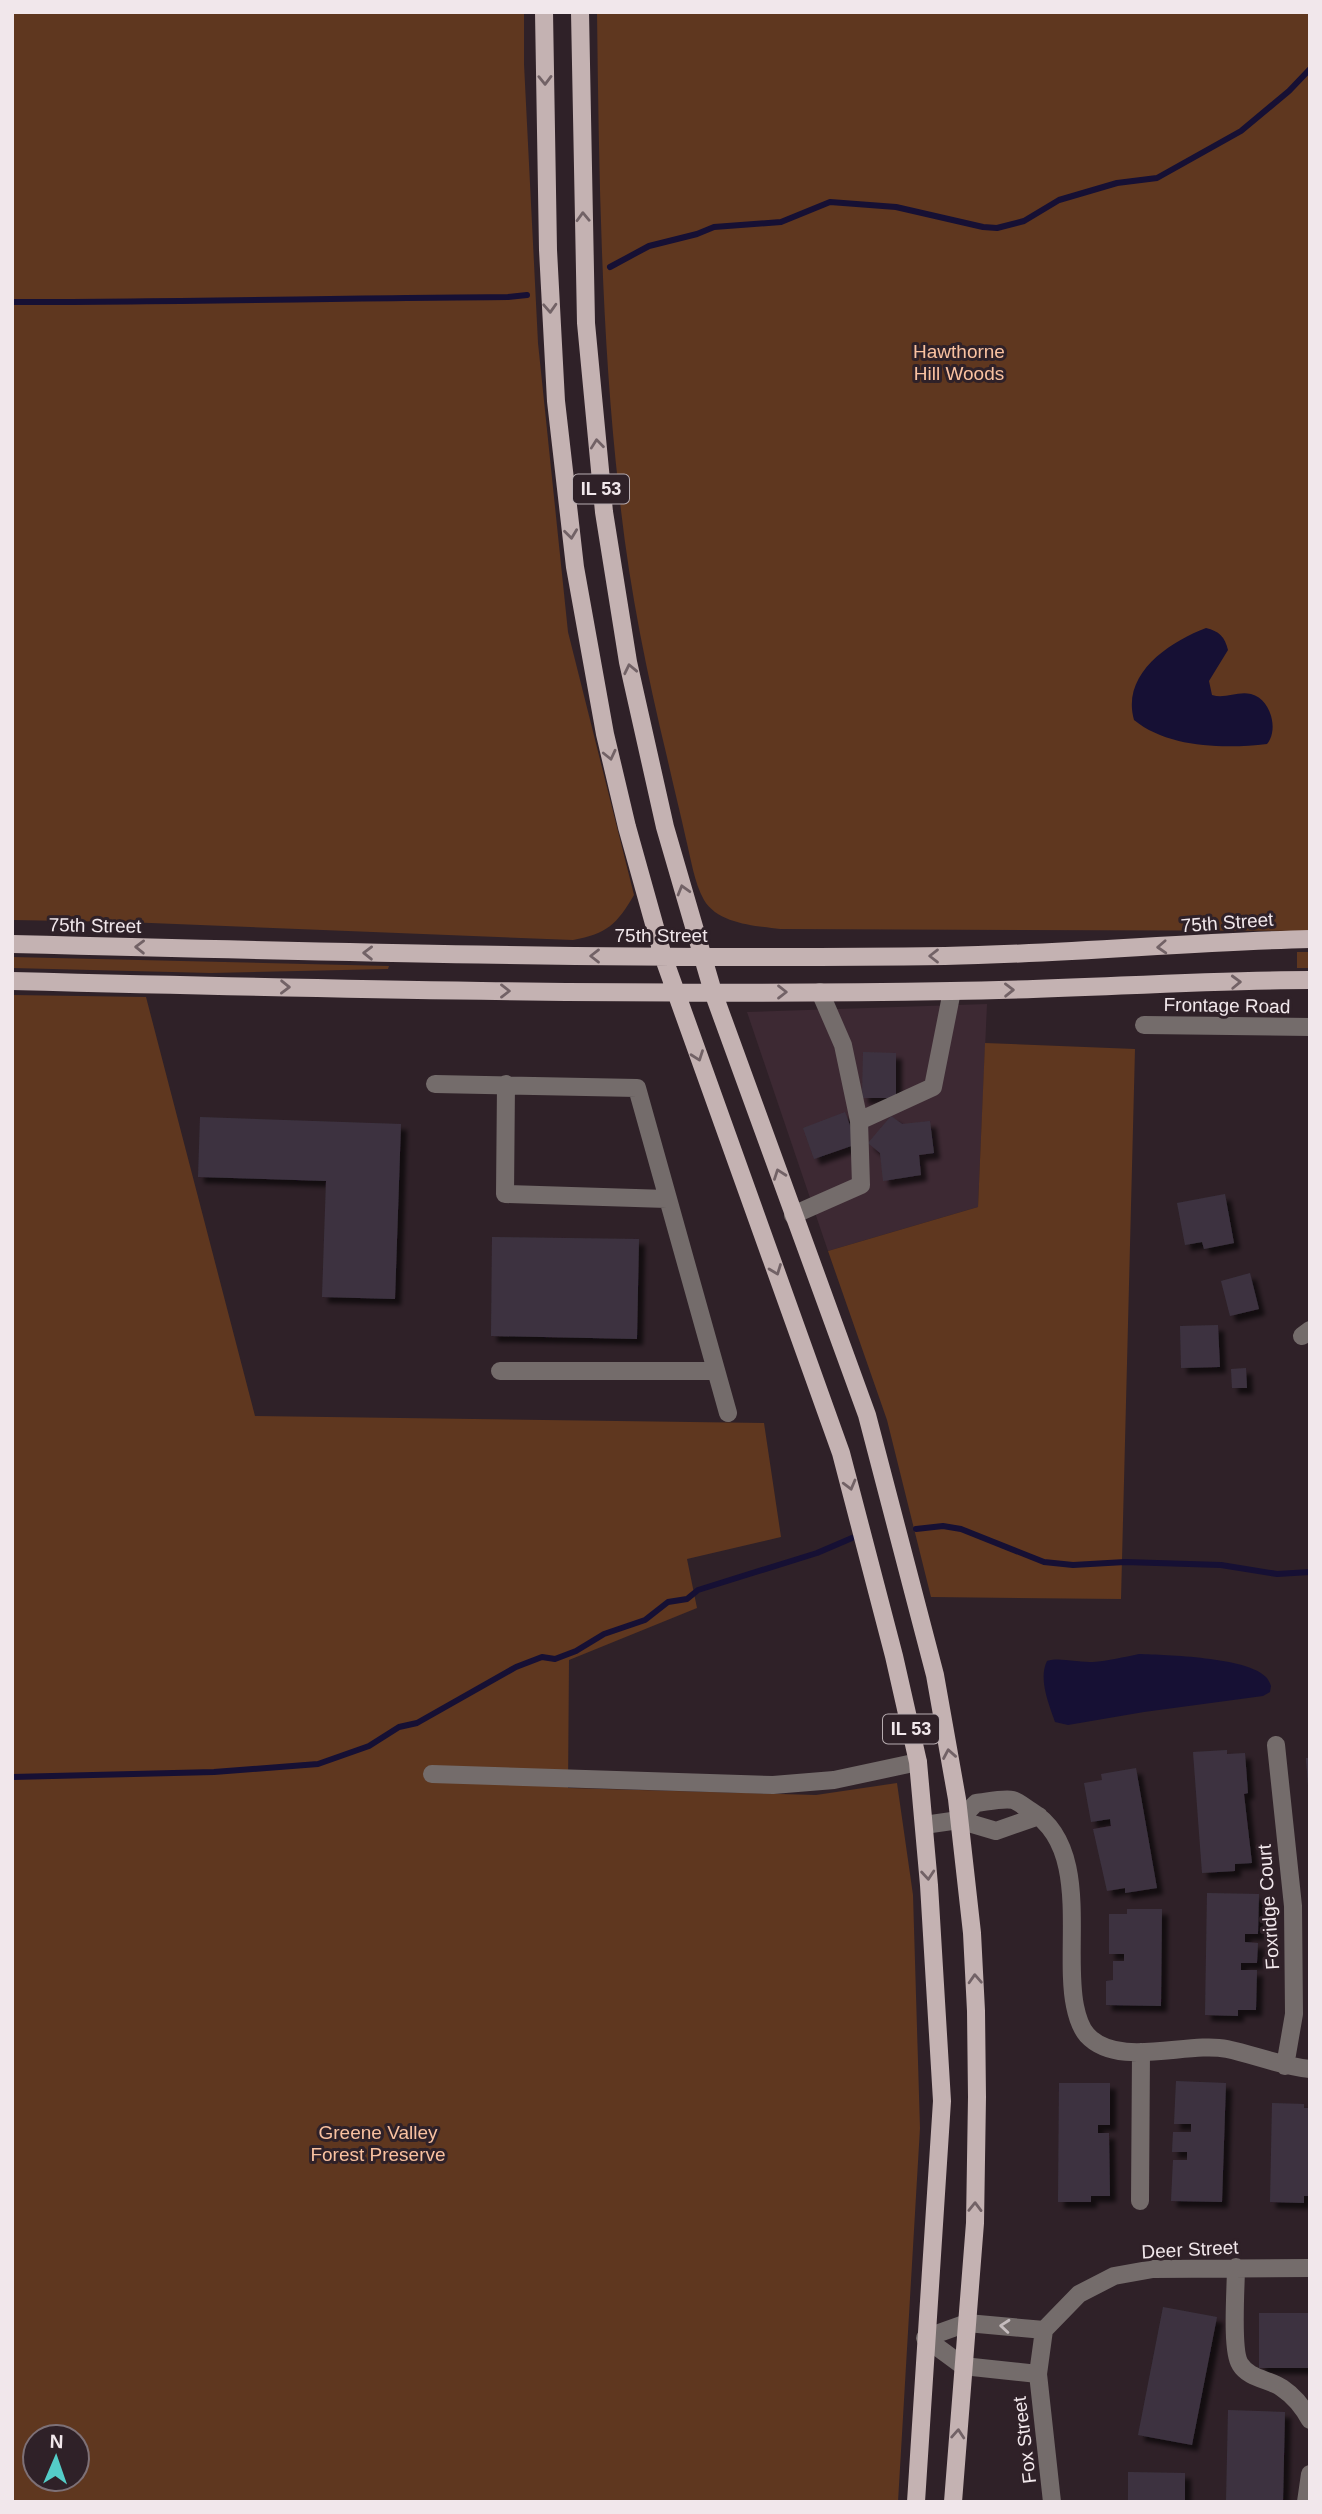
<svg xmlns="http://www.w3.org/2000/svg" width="1322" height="2514" viewBox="0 0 1322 2514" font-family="Helvetica,sans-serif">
<defs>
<filter id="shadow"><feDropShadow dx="6" dy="6" stdDeviation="2" flood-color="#0009"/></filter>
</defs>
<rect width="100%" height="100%" fill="#2f2128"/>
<path fill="#3d2933" d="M 987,1004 L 978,1207 L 828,1251 L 747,1012 Z"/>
<path fill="#5f371f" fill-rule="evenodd" d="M 12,12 L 524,12 L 524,64 L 538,343 L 568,632 L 634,895 C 617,924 607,934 573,940 L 126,922 L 12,920 Z
M 597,12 L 1310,12 L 1310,931 L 780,929 C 756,926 718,924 704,900 C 694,882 691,859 686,839 C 680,812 673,784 667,757 C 646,670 628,581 619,492 C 601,333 599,173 597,12 Z
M 1297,952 L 1310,952 L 1310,968 L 1297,968 Z
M 12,957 L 389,966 L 388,969 L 211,973 L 12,968 Z
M 12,995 L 146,997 L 255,1416 L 764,1423 L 781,1537 L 687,1559 L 697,1608 L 569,1660 L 568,1788 L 816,1795 L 897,1783 L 913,1895 L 920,2128 L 898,2502 L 12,2502 ZM 35,2437 L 77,2437 L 77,2479 L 35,2479 Z
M 985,1043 L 1135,1049 L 1121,1599 L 931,1597 L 887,1420 L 828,1251 L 978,1207 Z"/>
<path fill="#161034" d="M 1206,628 C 1219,631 1225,637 1228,650 L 1209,681 L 1212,695 C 1225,699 1237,691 1251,694 C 1271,699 1279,730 1267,744 C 1225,749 1168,748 1134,720 C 1121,674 1169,642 1206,628 Z
M 1139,1654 C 1166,1655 1247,1657 1266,1677 C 1268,1679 1270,1683 1271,1686 L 1270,1692 L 1263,1696 L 1144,1712 L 1068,1725 L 1055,1722 C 1049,1704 1038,1679 1047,1661 C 1061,1657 1077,1663 1093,1662 C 1108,1661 1124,1657 1139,1654 Z"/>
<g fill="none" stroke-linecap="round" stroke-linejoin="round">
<path stroke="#161034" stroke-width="6" d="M 610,267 L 649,246 L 697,234 L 714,227 L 781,222 L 830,202 L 896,207 L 983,227 L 997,228 L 1024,221 L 1059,200 L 1117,183 L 1157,178 L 1241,131 L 1289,91 L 1310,69
M 12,302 C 178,302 343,298 508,297 L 527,295
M 916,1529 L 943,1526 L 961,1529 L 1044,1562 L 1073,1565 L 1125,1562 L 1221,1565 L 1277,1574 L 1310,1572
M 12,1777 L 214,1772 L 318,1764 L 369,1746 L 399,1727 L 417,1723 L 516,1667 L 542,1657 L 555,1659 L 576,1651 L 604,1634 L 645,1620 L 668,1602 L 687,1599 L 698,1590 L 817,1553 L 852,1538"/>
</g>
<path fill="#3c3340" filter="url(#shadow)" d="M 863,1052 L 896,1053 L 896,1098 L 862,1098 Z
M 845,1112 L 857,1144 L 814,1159 L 803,1128 Z
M 891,1116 L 902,1124 L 930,1121 L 934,1153 L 919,1155 L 921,1175 L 883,1181 L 880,1153 L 868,1143 Z
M 200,1117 L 401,1124 L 395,1299 L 322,1297 L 326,1181 L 198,1177 Z
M 1225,1194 L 1234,1243 L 1204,1249 L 1202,1242 L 1185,1245 L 1177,1203 Z
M 492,1237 L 639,1239 L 637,1339 L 491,1336 Z
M 1250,1273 L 1259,1309 L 1230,1316 L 1221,1281 Z
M 1218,1325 L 1220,1367 L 1181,1368 L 1180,1326 Z
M 1246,1368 L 1247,1388 L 1232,1388 L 1231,1369 Z
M 1227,1750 L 1227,1754 L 1245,1753 L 1248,1793 L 1244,1794 L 1252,1863 L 1235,1864 L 1235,1871 L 1202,1873 L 1193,1752 Z
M 1306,1758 L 1310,1758 L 1310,1786 L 1308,1786 Z
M 1136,1768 L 1157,1888 L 1125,1893 L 1125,1888 L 1107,1891 L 1093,1829 L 1111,1826 L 1110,1819 L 1091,1822 L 1084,1783 L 1102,1780 L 1101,1774 Z
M 1207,1893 L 1259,1894 L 1258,1934 L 1245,1934 L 1245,1942 L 1258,1943 L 1257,1963 L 1241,1963 L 1241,1970 L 1257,1970 L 1256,2010 L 1238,2010 L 1238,2016 L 1205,2015 Z
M 1127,1909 L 1162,1909 L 1161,2006 L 1106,2005 L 1106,1981 L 1113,1980 L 1113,1961 L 1124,1961 L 1124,1954 L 1109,1954 L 1109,1914 L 1127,1914 Z
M 1176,2081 L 1226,2083 L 1222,2202 L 1171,2201 L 1173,2160 L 1187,2160 L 1187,2152 L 1172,2152 L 1173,2132 L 1191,2132 L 1191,2124 L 1174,2124 Z
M 1059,2083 L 1110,2083 L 1110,2125 L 1098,2125 L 1098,2133 L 1109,2133 L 1110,2196 L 1091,2196 L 1091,2202 L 1058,2202 Z
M 1272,2103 L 1304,2104 L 1304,2108 L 1310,2108 L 1310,2196 L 1304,2196 L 1304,2203 L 1270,2202 Z
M 1163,2307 L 1217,2317 L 1192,2445 L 1138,2435 Z
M 1259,2313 L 1310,2313 L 1310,2368 L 1259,2368 Z
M 1228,2410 L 1285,2412 L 1283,2502 L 1226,2502 Z
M 1128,2472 L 1185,2473 L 1185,2502 L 1128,2502 Z"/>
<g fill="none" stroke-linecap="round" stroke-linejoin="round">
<path stroke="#746c6b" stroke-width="18" d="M 1144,1025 L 1310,1027
M 435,1084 L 637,1088 L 728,1413
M 506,1084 L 505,1194 L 667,1199
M 859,1121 L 933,1087 L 952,991
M 793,1215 L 861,1185 L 859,1121 L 843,1045 L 820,992
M 1302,1336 L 1310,1330
M 500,1371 L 716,1371
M 1276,1745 L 1293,1906 L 1294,2014 L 1285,2066
M 432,1774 L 773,1785 L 834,1780 L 918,1762
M 959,1820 L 976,1803 C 986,1802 1003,1798 1013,1800 C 1019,1802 1026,1808 1031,1811 C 1092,1848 1063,1948 1075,2006 C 1077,2016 1080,2027 1087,2035 C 1118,2069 1187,2041 1227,2049 C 1255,2055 1281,2066 1310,2069
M 924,1825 L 959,1820 L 996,1831 L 1039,1816
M 1140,2201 L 1141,2052
M 1236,2267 C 1236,2287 1231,2350 1240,2364 C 1249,2379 1269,2379 1282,2388 C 1294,2396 1303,2407 1310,2420
M 1038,2374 L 963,2366 L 925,2338 L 967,2323 L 1044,2330
M 1052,2502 L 1038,2374 L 1044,2330 L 1079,2294 L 1114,2276 L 1153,2269 L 1310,2268
M 1306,2502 L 1310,2474"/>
<path stroke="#c4b2b2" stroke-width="18" d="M 544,12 L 548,250 L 556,401 L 575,567 L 605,734 L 627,827 L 663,956 L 841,1453 L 894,1656 L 918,1762 L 929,1885 L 942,2101 L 916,2502
M 580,12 L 586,323 L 604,512 L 628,662 L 665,827 L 713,992 L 867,1415 L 935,1675 L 957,1799 L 972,1933 L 976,2011 L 977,2097 L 975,2223 L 953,2502
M 12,944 C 323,952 634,960 945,956 C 1067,954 1188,942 1310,939
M 12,981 C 325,989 638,996 951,991 C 1071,990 1190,980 1310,980"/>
</g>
<defs><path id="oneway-chevron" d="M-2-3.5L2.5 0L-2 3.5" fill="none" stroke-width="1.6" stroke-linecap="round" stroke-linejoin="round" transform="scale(1.75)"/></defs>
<g stroke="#726266">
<use href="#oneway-chevron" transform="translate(545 80) rotate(89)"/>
<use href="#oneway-chevron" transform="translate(583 217) rotate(-92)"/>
<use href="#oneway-chevron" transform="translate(550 308) rotate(87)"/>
<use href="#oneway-chevron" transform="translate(597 444) rotate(-96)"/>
<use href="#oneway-chevron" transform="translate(571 534) rotate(83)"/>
<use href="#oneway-chevron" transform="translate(630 669) rotate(-102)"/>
<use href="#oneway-chevron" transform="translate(610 755) rotate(77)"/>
<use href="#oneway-chevron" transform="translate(683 890) rotate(-106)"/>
<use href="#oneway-chevron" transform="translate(140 947) rotate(-179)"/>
<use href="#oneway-chevron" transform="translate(1162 947) rotate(177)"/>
<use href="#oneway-chevron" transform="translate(368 953) rotate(-179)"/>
<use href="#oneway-chevron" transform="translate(595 956) rotate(-180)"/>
<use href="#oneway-chevron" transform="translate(934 956) rotate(180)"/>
<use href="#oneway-chevron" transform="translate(1236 982) rotate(-2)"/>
<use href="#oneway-chevron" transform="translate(285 987) rotate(1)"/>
<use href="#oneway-chevron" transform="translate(1009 990) rotate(-1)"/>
<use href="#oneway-chevron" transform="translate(505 991)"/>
<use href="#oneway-chevron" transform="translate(782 992)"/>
<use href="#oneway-chevron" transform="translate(698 1056) rotate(70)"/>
<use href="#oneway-chevron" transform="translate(779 1174) rotate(-110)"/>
<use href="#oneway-chevron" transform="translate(776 1270) rotate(69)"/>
<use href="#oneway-chevron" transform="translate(850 1485) rotate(75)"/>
<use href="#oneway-chevron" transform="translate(949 1754) rotate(-100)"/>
<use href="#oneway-chevron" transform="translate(928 1875) rotate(85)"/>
<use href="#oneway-chevron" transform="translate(975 1979) rotate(-93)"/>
<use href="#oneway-chevron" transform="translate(975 2207) rotate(-89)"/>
<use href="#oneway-chevron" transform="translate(958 2434) rotate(-86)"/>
</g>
<use stroke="#c5bcbe" href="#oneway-chevron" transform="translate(1005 2326) rotate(-175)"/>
<g text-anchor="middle" stroke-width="6" stroke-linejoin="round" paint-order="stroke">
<g fill="#2f2128" stroke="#b7acb0" stroke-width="2">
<rect x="573" y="474.5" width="56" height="29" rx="5"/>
<rect x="883" y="1714.5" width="56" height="29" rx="5"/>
</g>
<g font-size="18" font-weight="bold" fill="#f1e7eb">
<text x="601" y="495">IL 53</text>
<text x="911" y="1735">IL 53</text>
</g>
<g font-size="19" fill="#f9c1a0" stroke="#2f2128">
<text x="959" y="358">Hawthorne<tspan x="959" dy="22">Hill Woods</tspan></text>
<text x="378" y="2139">Greene Valley<tspan x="378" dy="22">Forest Preserve</tspan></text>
</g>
<g font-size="19" fill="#f1e7eb" stroke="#2f2128">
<text transform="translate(1227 922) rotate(-4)" y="7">75th Street</text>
<text transform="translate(95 925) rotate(1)" y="7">75th Street</text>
<text x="661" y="942">75th Street</text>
<text transform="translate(1227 1005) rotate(1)" y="7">Frontage Road</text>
<text transform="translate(1268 1907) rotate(-94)" y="7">Foxridge Court</text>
<text transform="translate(1190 2249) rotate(-3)" y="7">Deer Street</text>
<text transform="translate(1024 2440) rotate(-97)" y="7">Fox Street</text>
</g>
</g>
<rect width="1322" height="2514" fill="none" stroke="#f1e7eb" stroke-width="28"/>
<g transform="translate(56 2458) rotate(2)"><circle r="33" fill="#2f2128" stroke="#7d7076" stroke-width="2"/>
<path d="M0-5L12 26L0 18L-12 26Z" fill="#54cdc8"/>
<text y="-10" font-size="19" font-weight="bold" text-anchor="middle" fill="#f1e7eb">N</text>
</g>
</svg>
